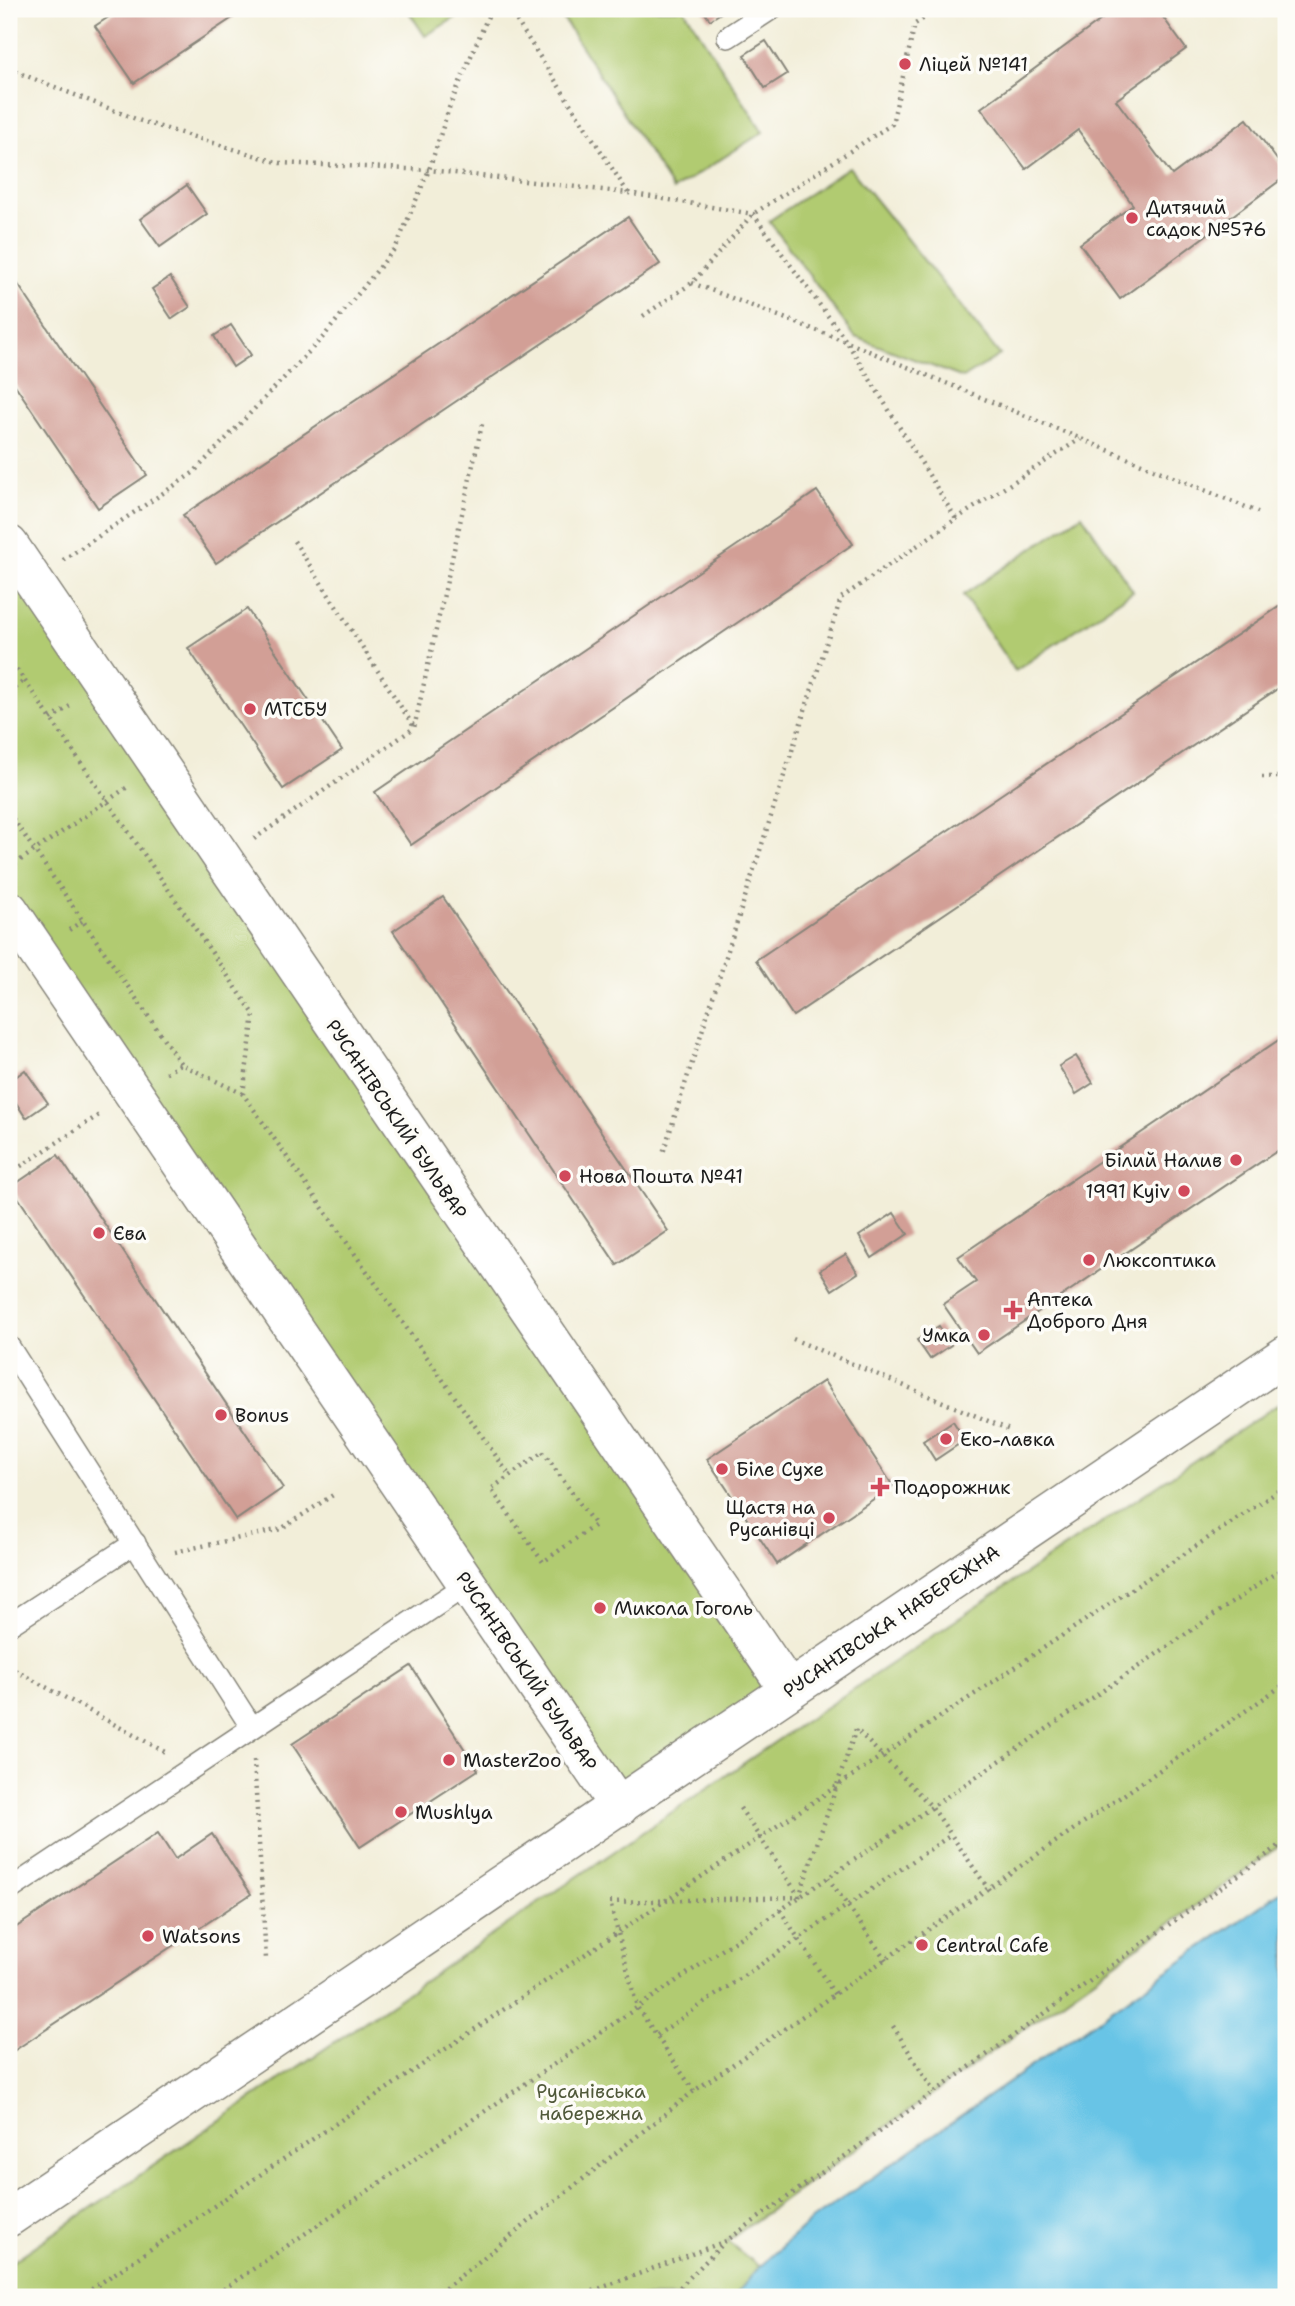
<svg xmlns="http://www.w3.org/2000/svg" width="1295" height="2306" viewBox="0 0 1295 2306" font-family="'Shantell Sans',sans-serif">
<rect width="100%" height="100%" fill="#fdfcf7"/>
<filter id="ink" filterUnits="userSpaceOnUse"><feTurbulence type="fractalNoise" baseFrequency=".0143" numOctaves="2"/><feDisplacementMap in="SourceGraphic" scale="14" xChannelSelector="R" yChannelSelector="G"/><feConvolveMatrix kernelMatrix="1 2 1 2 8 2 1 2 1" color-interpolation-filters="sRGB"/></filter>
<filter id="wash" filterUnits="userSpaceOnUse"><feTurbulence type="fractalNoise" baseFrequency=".00686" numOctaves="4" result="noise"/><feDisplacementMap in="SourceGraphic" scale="28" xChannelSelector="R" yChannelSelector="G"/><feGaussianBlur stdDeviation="1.57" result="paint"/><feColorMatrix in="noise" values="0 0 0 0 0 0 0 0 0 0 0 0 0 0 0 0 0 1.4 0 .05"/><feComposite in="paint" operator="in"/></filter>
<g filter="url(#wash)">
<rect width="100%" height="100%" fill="#f2eed9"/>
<path fill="#b1cb71" stroke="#667446" stroke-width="2" d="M 407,9 L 470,9 L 425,36 Z
M 557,9 L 684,9 L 763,132 L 673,190 Z
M 849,167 L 1000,355 L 963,378 L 855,337 L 769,221 Z
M 1082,515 L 1133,591 L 1015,671 L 963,595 Z
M 9,548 L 789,1690 L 619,1807 L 9,910 Z
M 1286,1399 L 1286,1841 L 727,2241 L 759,2267 L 734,2297 L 9,2297 L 9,2264 L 816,1714 Z"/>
<path fill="#68c4e6" stroke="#427081" stroke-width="2" d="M 1286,1888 L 1286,2297 L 734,2297 L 759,2267 L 810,2221 Z"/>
<g id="blocks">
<path fill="#d29f96" d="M 121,9 L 246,9 L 134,83 L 95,26 Z
M 702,9 L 727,9 L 710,20 Z
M 1116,9 L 1157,9 L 1186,49 L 1116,100 L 1172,175 L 1247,119 L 1286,172 L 1286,176 L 1120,299 L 1080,244 L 1133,205 L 1078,130 L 1026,169 L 981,108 Z
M 766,41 L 787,74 L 765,88 L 744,55 Z
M 187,185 L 207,214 L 160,247 L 140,219 Z
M 628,217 L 660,264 L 216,563 L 183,515 Z
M 9,271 L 147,475 L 98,508 L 9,376 Z
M 170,277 L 190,307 L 172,319 L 152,289 Z
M 231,325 L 251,355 L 233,367 L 214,336 Z
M 817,491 L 853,544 L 411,845 L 375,792 Z
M 1286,602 L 1286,683 L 793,1016 L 756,960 Z
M 247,609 L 342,750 L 283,789 L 188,648 Z
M 443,897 L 668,1231 L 617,1265 L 393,931 Z
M 1286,1035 L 1286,1145 L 977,1353 L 943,1304 L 976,1282 L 958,1257 Z
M 1076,1056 L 1093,1083 L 1076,1094 L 1059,1066 Z
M 25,1070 L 48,1103 L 26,1118 L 9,1092 L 9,1082 Z
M 58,1155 L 283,1488 L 236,1520 L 11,1187 Z
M 894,1213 L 908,1234 L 872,1258 L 859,1236 Z
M 846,1254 L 858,1273 L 832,1290 L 820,1270 Z
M 939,1326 L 951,1345 L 930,1359 L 917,1340 Z
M 824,1381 L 893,1486 L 777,1564 L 707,1459 Z
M 953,1421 L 965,1440 L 935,1460 L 923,1441 Z
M 411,1666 L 478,1770 L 360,1847 L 292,1744 Z
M 158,1833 L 175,1859 L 212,1834 L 251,1894 L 9,2054 L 9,1932 Z"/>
</g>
</g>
<g filter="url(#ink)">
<use href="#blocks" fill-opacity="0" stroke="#87857a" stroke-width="2"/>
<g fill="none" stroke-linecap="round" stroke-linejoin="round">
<defs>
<path id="service" d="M 728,37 L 771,9
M 9,1347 L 252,1728
M 9,1625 L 135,1543
M 9,1890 L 468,1584"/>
<path id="minor" d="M 9,545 L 789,1690
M 9,910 L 619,1807"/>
<path id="secondary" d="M 9,2217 L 1286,1355"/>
</defs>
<use href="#service" stroke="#87857a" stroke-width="24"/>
<use href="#minor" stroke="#87857a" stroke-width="41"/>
<use href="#secondary" stroke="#87857a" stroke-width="41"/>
<path stroke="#87857a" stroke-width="4.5" stroke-dasharray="2 5" stroke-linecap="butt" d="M 509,9 L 628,193
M 9,69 L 141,121 L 280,163 L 429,170 L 628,193 L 753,214 L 847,342 L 956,519 L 841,598 L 663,1153
M 692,283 L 847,342 L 1260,513
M 643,316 L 692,283 L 753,214 L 892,124 L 915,24 L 938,9
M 956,519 L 1080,439
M 294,541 L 414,727
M 63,560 L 193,473 L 324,336 L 396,247 L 429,170 L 449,108 L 491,9
M 9,658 L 254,1014 L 243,1094 L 510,1476
M 9,692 L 24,681
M 51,719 L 73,704
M 1262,777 L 1286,777
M 9,813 L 181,1064 L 243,1094
M 254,839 L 414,728 L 483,420
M 9,868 L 129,786
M 69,930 L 82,921
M 166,1073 L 181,1064
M 9,1174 L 102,1113
M 793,1339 L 1012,1431
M 543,1452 L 595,1525 L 543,1562 L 491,1489 Z
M 175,1552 L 281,1529 L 333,1495
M 9,1667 L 165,1752
M 254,1760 L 266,1959
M 740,1808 L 799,1896
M 828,1878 L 886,1960
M 780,1910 L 835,1995
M 893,2026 L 934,2092
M 657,2035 L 951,1835
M 694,2091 L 637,2007 L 610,1902 L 799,1897 L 856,1729 L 932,1807 L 989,1890
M 80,2297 L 587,1953 L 1286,1486
M 212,2297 L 1286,1566
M 434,2297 L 694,2091 L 1286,1683
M 566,2297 L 577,2297 L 726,2241 L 1286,1841
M 670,2297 L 723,2244"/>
<use href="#service" stroke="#fff" stroke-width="21"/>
<use href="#minor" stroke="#fff" stroke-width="38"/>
<use href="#secondary" stroke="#fff" stroke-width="38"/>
</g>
</g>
<g fill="#d1495b" stroke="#fdfcf7" stroke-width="2.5">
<circle cx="905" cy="64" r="7"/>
<circle cx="1132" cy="218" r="7"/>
<circle cx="250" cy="709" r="7"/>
<circle cx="1236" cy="1160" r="7"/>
<circle cx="565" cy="1176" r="7"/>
<circle cx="1184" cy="1191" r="7"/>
<circle cx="99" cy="1233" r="7"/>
<circle cx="1089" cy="1260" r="7"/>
<path d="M1009.5 1299.5h7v7h7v7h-7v7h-7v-7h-7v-7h7z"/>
<circle cx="984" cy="1335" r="7"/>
<circle cx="221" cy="1415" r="7"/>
<circle cx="946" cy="1439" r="7"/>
<circle cx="722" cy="1469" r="7"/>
<path d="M876.5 1476.5h7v7h7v7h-7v7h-7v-7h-7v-7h7z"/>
<circle cx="829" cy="1518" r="7"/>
<circle cx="600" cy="1608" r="7"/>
<circle cx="449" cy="1760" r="7"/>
<circle cx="401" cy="1812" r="7"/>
<circle cx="148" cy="1936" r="7"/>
<circle cx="922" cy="1945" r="7"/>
</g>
<g text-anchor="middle" stroke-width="7" stroke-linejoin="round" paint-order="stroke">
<g font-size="19" fill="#1c1c1c" stroke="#fdfcf7" text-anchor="start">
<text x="919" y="71">Ліцей №141</text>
<text x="1146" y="214">Дитячий<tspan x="1146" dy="22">садок №576</tspan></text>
<text x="264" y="716">МТСБУ</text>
<text x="1222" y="1167" text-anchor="end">Білий Налив</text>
<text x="579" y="1183">Нова Пошта №41</text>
<text x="1170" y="1198" text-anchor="end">1991 Kyiv</text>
<text x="113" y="1240">Єва</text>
<text x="1103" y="1267">Люксоптика</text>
<text x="1027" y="1306">Аптека<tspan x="1027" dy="22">Доброго Дня</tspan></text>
<text x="970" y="1342" text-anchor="end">Умка</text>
<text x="235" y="1422">Bonus</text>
<text x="960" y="1446">Еко-лавка</text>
<text x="736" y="1476">Біле Сухе</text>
<text x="894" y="1494">Подорожник</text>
<text x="815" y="1514" text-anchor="end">Щастя на<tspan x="815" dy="22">Русанівці</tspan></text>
<text x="614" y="1615">Микола Гоголь</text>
<text x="463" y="1767">MasterZoo</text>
<text x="415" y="1819">Mushlya</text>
<text x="162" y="1943">Watsons</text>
<text x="936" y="1952">Central Cafe</text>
</g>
<g font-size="19" fill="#1c1c1c" stroke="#fdfcf7">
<text transform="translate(397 1119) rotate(56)" y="7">РУСАНІВСЬКИЙ БУЛЬВАР</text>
<text transform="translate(891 1621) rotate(-34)" y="7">РУСАНІВСЬКА НАБЕРЕЖНА</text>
<text transform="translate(527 1671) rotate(56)" y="7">РУСАНІВСЬКИЙ БУЛЬВАР</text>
</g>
<g font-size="19" fill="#50593a" stroke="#fdfcf7">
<text x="591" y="2098">Русанівська<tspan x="591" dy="22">набережна</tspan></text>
</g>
</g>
<rect width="1295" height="2306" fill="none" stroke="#fdfcf7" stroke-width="35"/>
</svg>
